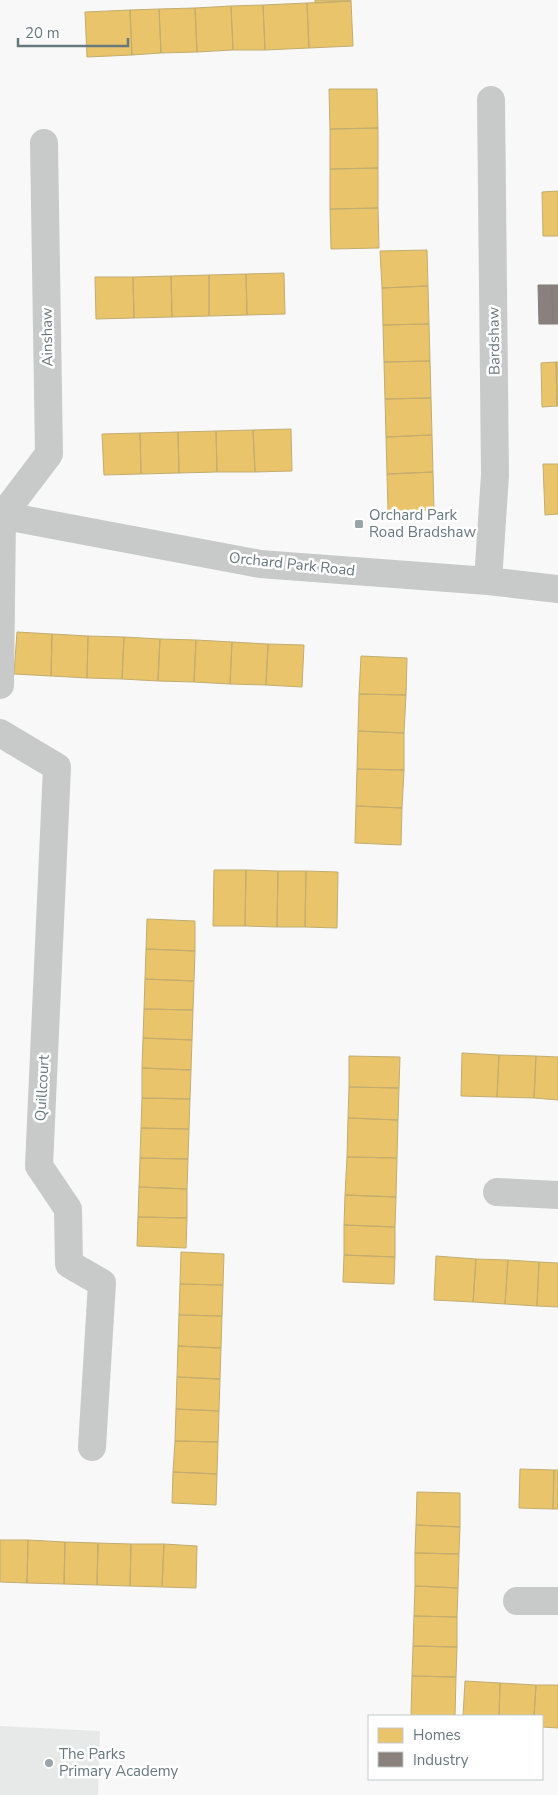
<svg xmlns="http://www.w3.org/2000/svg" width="558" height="1795" viewBox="0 0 558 1795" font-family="'Nunito Sans',sans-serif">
<rect width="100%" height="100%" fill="#f8f8f8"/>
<path fill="#e7e9e8" d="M 0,1726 L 100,1731 L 98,1795 L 0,1795 Z"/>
<path fill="#e9c46a" stroke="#c2ad70" d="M 315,0 L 351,0 L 351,1 L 315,3 Z
M 351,1 L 353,46 L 309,48 L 307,3 Z
M 307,3 L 309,48 L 265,50 L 263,5 Z
M 263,5 L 265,50 L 233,50 L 231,6 Z
M 231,6 L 233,50 L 197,52 L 195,8 Z
M 195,8 L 197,52 L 161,53 L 159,9 Z
M 159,9 L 161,53 L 132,55 L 130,10 Z
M 130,10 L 132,55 L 87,57 L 85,12 Z
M 329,89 L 377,89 L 378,128 L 330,129 Z
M 378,128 L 378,168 L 330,169 L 330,129 Z
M 378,168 L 378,208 L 330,209 L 330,169 Z
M 558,191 L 558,236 L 543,236 L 542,192 Z
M 378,208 L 379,248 L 331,249 L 330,209 Z
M 427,250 L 428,286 L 382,288 L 380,251 Z
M 284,273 L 285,314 L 247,315 L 246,274 Z
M 246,274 L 247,315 L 209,316 L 209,275 Z
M 209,275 L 209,316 L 172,317 L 171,276 Z
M 171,276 L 172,317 L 134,318 L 133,277 Z
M 95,277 L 133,277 L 134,318 L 96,319 Z
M 428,286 L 429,324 L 383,325 L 382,288 Z
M 429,324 L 430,361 L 384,362 L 383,325 Z
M 430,361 L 431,398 L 385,399 L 384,362 Z
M 556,362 L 557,406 L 542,407 L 541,363 Z
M 556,362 L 558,362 L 558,406 L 557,406 Z
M 431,398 L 432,435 L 386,437 L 385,399 Z
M 291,429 L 292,471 L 255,472 L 253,430 Z
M 253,430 L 255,472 L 217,472 L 216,431 Z
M 216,431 L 217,472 L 179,473 L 178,432 Z
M 178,432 L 179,473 L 141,474 L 140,433 Z
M 140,433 L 141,474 L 104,475 L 102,434 Z
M 432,435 L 433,472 L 387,474 L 386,437 Z
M 543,464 L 558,464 L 558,514 L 545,515 Z
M 433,472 L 434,510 L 388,511 L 387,474 Z
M 17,632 L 52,634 L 51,676 L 14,674 Z
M 52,634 L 88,636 L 87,678 L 51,676 Z
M 88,636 L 124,637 L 122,679 L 87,678 Z
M 124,637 L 160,639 L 158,681 L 122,679 Z
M 160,639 L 196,640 L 194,682 L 158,681 Z
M 196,640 L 232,642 L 230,684 L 194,682 Z
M 232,642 L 268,644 L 266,685 L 230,684 Z
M 268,644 L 304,645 L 302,687 L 266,685 Z
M 361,656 L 407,658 L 406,695 L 359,694 Z
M 359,694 L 406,695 L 404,733 L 358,731 Z
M 358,731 L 404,733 L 404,770 L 357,769 Z
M 357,769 L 404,770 L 402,808 L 356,806 Z
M 356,806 L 402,808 L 401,845 L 355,843 Z
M 214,870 L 246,870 L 245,926 L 213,926 Z
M 246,870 L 278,871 L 277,927 L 245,926 Z
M 278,871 L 306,871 L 305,927 L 277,927 Z
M 306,871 L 338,872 L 337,928 L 305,927 Z
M 147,919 L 195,921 L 195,951 L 146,949 Z
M 146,949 L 195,951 L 194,981 L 145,979 Z
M 145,979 L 194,981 L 193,1010 L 144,1009 Z
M 144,1009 L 193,1010 L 192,1040 L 143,1038 Z
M 143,1038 L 192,1040 L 191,1070 L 142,1068 Z
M 462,1053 L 499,1055 L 497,1097 L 461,1096 Z
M 499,1055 L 536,1056 L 534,1098 L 497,1097 Z
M 349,1056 L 400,1057 L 399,1088 L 349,1087 Z
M 536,1056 L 558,1057 L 558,1100 L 534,1098 Z
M 142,1068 L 191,1070 L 190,1099 L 142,1098 Z
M 349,1087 L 399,1088 L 398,1120 L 348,1118 Z
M 142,1098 L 190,1099 L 189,1129 L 141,1128 Z
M 348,1118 L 398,1120 L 397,1158 L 347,1157 Z
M 141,1128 L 189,1129 L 188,1159 L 140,1158 Z
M 347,1157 L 397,1158 L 396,1197 L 345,1195 Z
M 140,1158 L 188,1159 L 187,1189 L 139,1187 Z
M 139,1187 L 187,1189 L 187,1218 L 138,1217 Z
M 345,1195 L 396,1197 L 395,1227 L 344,1225 Z
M 138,1217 L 187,1218 L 186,1248 L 137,1246 Z
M 344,1225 L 395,1227 L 395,1257 L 344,1255 Z
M 181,1252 L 224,1254 L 223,1285 L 180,1284 Z
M 344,1255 L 395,1257 L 394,1284 L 343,1282 Z
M 436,1256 L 476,1259 L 473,1302 L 434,1300 Z
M 476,1259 L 508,1260 L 505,1304 L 473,1302 Z
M 508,1260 L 539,1262 L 537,1306 L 505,1304 Z
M 539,1262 L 558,1263 L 558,1307 L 537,1306 Z
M 180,1284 L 223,1285 L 222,1316 L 179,1315 Z
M 179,1315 L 222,1316 L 221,1348 L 178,1346 Z
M 178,1346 L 221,1348 L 220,1379 L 177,1377 Z
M 177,1377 L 220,1379 L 219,1411 L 176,1409 Z
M 176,1409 L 219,1411 L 218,1442 L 175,1441 Z
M 175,1441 L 218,1442 L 217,1474 L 173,1472 Z
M 520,1469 L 554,1470 L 553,1509 L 519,1508 Z
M 554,1470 L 558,1470 L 558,1509 L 553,1509 Z
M 173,1472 L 217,1474 L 216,1505 L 172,1503 Z
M 417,1492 L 460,1493 L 460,1527 L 416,1525 Z
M 416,1525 L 460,1527 L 459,1554 L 415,1553 Z
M 0,1540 L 28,1540 L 27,1583 L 0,1582 Z
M 28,1540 L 65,1542 L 64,1584 L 27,1583 Z
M 65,1542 L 98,1543 L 97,1585 L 64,1584 Z
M 98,1543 L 131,1544 L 130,1586 L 97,1585 Z
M 131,1544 L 164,1544 L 162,1587 L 130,1586 Z
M 164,1544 L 197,1546 L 196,1588 L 162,1587 Z
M 415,1553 L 459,1554 L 458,1588 L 415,1586 Z
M 415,1586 L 458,1588 L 457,1617 L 414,1616 Z
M 414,1616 L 457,1617 L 457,1647 L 413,1646 Z
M 413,1646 L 457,1647 L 456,1677 L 412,1676 Z
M 412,1676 L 456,1677 L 455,1716 L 411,1716 Z
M 465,1681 L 500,1683 L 499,1716 L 463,1716 Z
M 500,1683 L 536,1685 L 534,1716 L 499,1716 Z
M 536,1685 L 558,1685 L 558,1728 L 542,1727 L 542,1716 L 534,1716 Z"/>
<path fill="#8a817c" stroke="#807e7d" d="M 538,285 L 552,285 L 553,324 L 539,324 Z
M 552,285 L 558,285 L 558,324 L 553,324 Z"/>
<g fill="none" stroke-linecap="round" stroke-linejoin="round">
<path stroke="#c8c9c9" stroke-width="28" d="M 0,515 L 260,564 L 488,581 L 558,589
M 2,516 L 49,454 L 44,143
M 488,581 L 495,475 L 491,100
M 0,685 L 2,516
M 0,733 L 57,767 L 39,1166 L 68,1209 L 69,1264 L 102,1283 L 92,1447
M 497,1192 L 558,1195
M 517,1601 L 558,1601"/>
</g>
<g fill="#9aa5a9" stroke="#fff" stroke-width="2">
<rect x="354" y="519" width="10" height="10" rx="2.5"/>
<circle cx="49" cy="1763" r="5"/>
</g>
<g text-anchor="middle" stroke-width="5" stroke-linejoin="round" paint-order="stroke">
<g font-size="15" fill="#67787e" stroke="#fff">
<text transform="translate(47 337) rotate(-91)" y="5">Ainshaw</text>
<text transform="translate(494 341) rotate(-91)" y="5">Bardshaw</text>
<text transform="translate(292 564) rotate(6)" y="5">Orchard Park Road</text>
<text transform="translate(42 1088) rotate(-87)" y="5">Quillcourt</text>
</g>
<g font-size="15" fill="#67787e" stroke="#fff" text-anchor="start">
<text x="369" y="520">Orchard Park<tspan x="369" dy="17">Road Bradshaw</tspan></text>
<text x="59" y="1759">The Parks<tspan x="59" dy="17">Primary Academy</tspan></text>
</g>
</g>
<rect x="368" y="1715" width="175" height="65" fill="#ffffff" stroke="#c2c9cb"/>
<rect x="378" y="1728" width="25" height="15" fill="#e9c46a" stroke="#c2c9cb"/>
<text x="413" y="1740" font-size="15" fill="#67787e">Homes</text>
<rect x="378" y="1752" width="25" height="15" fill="#8a817c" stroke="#c2c9cb"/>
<text x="413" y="1765" font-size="15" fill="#67787e">Industry</text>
<path d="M18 38v8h110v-8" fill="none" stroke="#67787e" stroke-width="2.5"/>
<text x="25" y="38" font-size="15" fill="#67787e" stroke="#ffffff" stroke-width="4" paint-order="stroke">20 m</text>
</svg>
